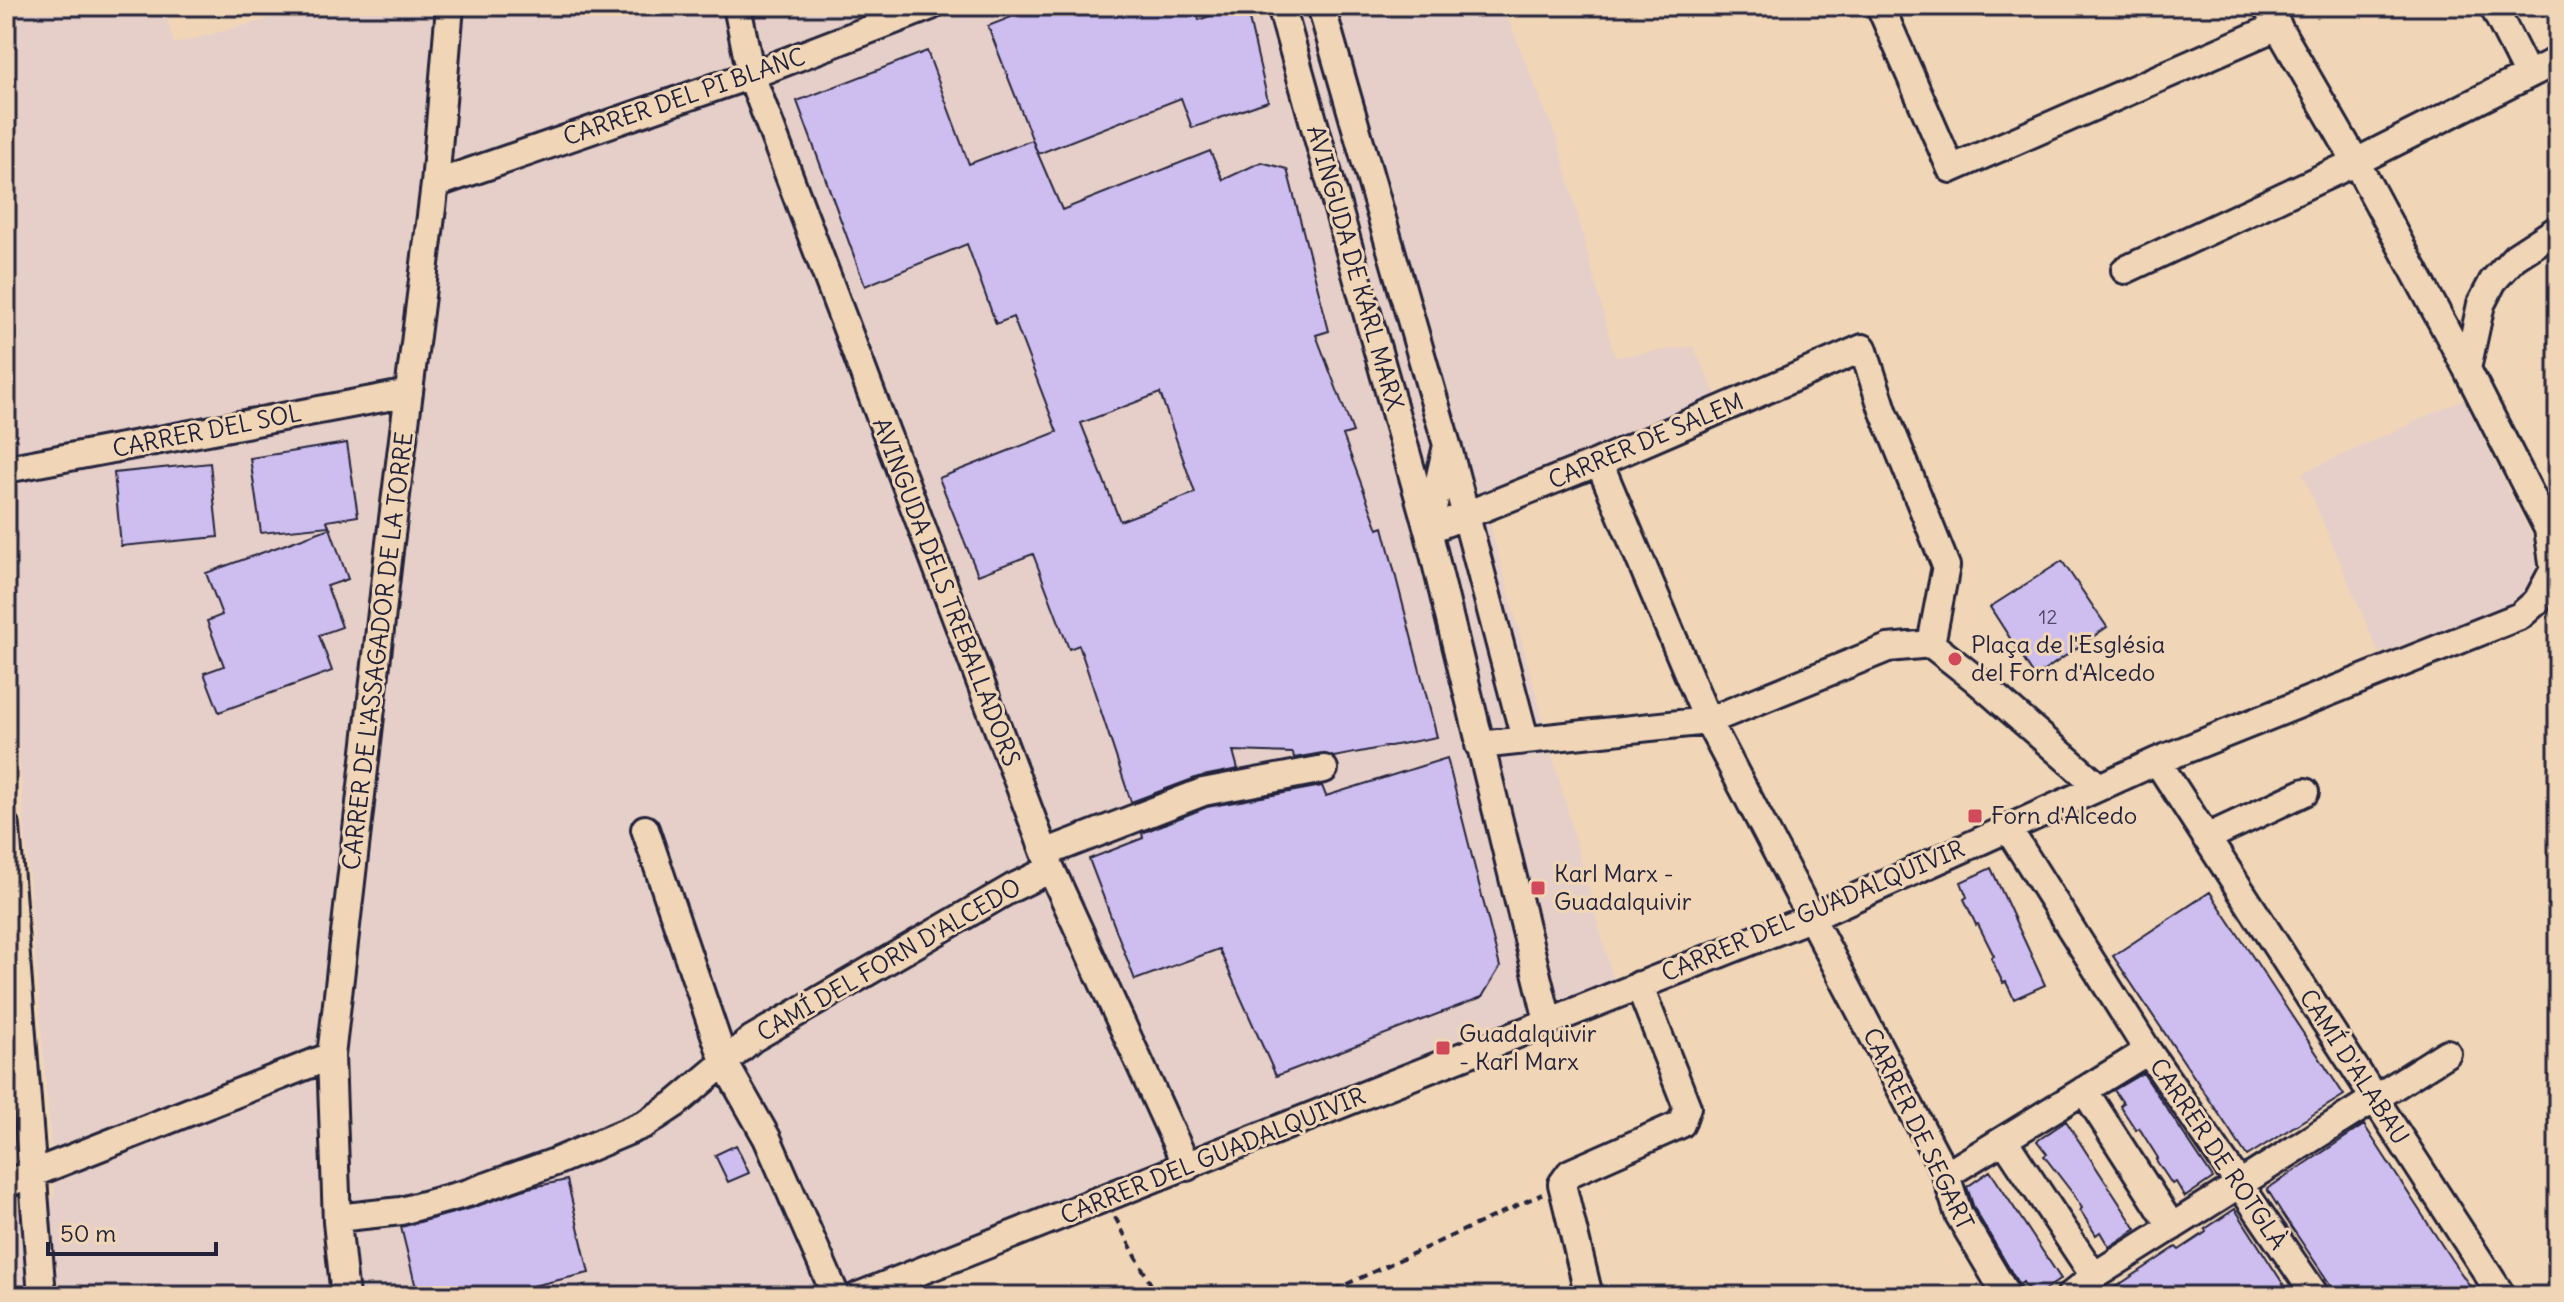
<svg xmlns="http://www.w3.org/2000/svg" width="2564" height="1302" viewBox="0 0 2564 1302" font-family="Delius,sans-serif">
<rect width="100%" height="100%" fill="#f0d6b7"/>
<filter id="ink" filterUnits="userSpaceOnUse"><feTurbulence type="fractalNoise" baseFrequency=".0125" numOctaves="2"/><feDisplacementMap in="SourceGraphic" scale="16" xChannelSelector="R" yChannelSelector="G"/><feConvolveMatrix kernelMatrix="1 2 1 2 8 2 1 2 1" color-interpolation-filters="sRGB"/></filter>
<g filter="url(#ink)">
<path fill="#e6cfc8" d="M 6,6 L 164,6 L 174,44 L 318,6 L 1503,6 L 1559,144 L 1615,357 L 1693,346 L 1729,421 L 1488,516 L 1618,997 L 883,1296 L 6,1296 L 6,1213 L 55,1197 L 6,593 Z
M 2464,399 L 2534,541 L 2538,562 L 2528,588 L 2507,605 L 2379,654 L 2302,473 Z"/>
<path fill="#cdbeef" stroke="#22223b" stroke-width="2" fill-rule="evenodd" d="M 1040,6 L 1194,6 L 1199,20 L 1236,6 L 1246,6 L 1268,101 L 1192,128 L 1181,98 L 1038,154 L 988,26 Z
M 927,51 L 969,164 L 1032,140 L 1062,210 L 1210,151 L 1223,180 L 1261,162 L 1287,169 L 1329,331 L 1316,335 L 1353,432 L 1343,435 L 1378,529 L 1383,527 L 1437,737 L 1334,757 L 1322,753 L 1294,758 L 1293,753 L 1233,751 L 1238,769 L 1198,777 L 1131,802 L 1079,645 L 1069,649 L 1033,554 L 978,575 L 939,478 L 1057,432 L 1013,317 L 996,324 L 967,244 L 865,286 L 797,101 ZM 1160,393 L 1195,493 L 1120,521 L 1081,423 Z
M 347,443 L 358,516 L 327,521 L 329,526 L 261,533 L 250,458 Z
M 210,463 L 218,537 L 121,546 L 114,473 Z
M 330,528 L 348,579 L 327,586 L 342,627 L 319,635 L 332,671 L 219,712 L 204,673 L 224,666 L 207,621 L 222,615 L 206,573 Z
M 2062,561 L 2107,627 L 2035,677 L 1990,607 Z
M 1447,758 L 1500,967 L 1482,997 L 1276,1076 L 1219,949 L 1135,980 L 1089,859 L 1143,838 L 1142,833 L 1207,807 L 1322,786 L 1326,796 Z
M 1991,868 L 2045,985 L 2014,999 L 2006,982 L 2003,983 L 1991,958 L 1994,956 L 1978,924 L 1976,925 L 1964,899 L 1967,897 L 1961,882 Z
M 2210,892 L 2344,1095 L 2247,1156 L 2113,956 Z
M 2143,1073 L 2213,1178 L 2185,1197 L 2176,1182 L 2172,1184 L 2156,1160 L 2158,1158 L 2139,1128 L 2136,1130 L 2120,1106 L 2123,1103 L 2114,1090 Z
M 2066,1121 L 2136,1229 L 2109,1247 L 2100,1232 L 2096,1235 L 2080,1210 L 2082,1208 L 2074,1195 L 2044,1156 L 2047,1154 L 2037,1141 Z
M 2364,1125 L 2451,1259 L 2477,1296 L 2338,1296 L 2282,1213 L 2267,1189 Z
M 736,1145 L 749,1173 L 728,1182 L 715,1155 Z
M 1990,1171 L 2061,1279 L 2035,1296 L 2032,1296 L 2023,1282 L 2019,1285 L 1974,1208 L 1967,1187 Z
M 567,1180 L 589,1273 L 528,1287 L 530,1296 L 418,1296 L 401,1227 L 472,1208 L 528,1188 Z
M 2235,1209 L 2291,1296 L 2102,1296 L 2176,1247 L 2179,1250 L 2206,1232 L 2205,1229 Z"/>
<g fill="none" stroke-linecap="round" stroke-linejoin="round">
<defs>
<path id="minor" d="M 737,6 L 751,75 L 1051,869 L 1187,1167
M 1281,6 L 1428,530 L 1548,1021
M 1321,6 L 1447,445 L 1429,526
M 1880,6 L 1951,169 L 2278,26
M 2266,6 L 2356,162 L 2558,60
M 2493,6 L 2528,75
M 435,184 L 751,75 L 931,6
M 2125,270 L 2356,162 L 2467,369
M 1448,448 L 1525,739
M 1599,462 L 1708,721 L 1946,1175 L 1959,1215 L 2007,1296
M 6,469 L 409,393
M 1428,530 L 1599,462 L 1863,348 L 1883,410 L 1946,566 L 1931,644
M 1479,745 L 1708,721 L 1888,648 L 1931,644 L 1974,678 L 2099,787
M 2157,761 L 2502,1296
M 6,827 L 42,1296
M 2007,827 L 2148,1051 L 2316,1296
M 645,829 L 725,1064 L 767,1138 L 836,1296
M 2206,838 L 2305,792
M 1045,853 L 1203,792 L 1324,769
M 2084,1090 L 2172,1227
M 2004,1140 L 2094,1276
M 1946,1175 L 2148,1051
M 6,1184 L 331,1056
M 337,1218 L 401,1211 L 468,1193 L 555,1162 L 645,1124 L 675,1104 L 752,1039 L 1012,888 L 1051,869
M 345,1296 L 337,1222 L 331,1056 L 389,551 L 435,184 L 450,6
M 858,1296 L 1810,918 L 2157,761 L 2520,616 L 2537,601 L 2554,569 L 2548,529 L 2467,369 L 2481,304 L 2493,281 L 2515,257 L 2558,229
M 1589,1296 L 1562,1184 L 1570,1173 L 1681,1124 L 1687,1107 L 1639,985
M 2070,1296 L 2094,1276 L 2447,1053"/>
</defs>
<use href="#minor" stroke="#22223b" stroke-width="32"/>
<path stroke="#22223b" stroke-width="4" stroke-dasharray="8 6" stroke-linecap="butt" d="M 1115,1217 L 1157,1296
M 1321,1296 L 1542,1194"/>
<use href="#minor" stroke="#f0d6b7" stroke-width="26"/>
</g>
</g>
<g fill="#d1495b" stroke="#f0d6b7" stroke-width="3">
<circle cx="1955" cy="659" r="8"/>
<rect x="1967" y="808" width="16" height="16" rx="4"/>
<rect x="1530" y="880" width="16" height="16" rx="4"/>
<rect x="1435" y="1040" width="16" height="16" rx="4"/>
</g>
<g text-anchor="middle" stroke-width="6" stroke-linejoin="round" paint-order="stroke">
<g font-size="20" fill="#4d4968">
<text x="2048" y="624">12</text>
</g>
<g font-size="24" fill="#22223b" stroke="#f0d6b7">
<text transform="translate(684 97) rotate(-19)" y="8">CARRER DEL PI BLANC</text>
<text transform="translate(1355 268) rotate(74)" y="8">AVINGUDA DE KARL MARX</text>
<text transform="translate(207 431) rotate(-11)" y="8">CARRER DEL SOL</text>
<text transform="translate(1646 441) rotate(-23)" y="8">CARRER DE SALEM</text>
<text transform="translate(946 592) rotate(69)" y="8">AVINGUDA DELS TREBALLADORS</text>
<text transform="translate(378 651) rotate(-83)" y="8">CARRER DE L'ASSAGADOR DE LA TORRE</text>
<text transform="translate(1813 911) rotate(-23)" y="8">CARRER DEL GUADALQUIVIR</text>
<text transform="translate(889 960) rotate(-30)" y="8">CAMÍ DEL FORN D'ALCEDO</text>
<text transform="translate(2354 1067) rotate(57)" y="8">CAMÍ D'ALABAU</text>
<text transform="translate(1918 1129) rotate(64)" y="8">CARRER DE SEGART</text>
<text transform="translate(2218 1154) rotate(56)" y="8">CARRER DE ROTGLÀ</text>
<text transform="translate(1213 1156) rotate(-22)" y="8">CARRER DEL GUADALQUIVIR</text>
</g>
<g font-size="24" fill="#22223b" stroke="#f0d6b7" text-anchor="start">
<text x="1971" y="653">Plaça de l'Església<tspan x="1971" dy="28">del Forn d'Alcedo</tspan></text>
<text x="1991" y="824">Forn d'Alcedo</text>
<text x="1554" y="882">Karl Marx -<tspan x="1554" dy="28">Guadalquivir</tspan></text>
<text x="1459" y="1042">Guadalquivir<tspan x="1459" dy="28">- Karl Marx</tspan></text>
</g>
</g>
<rect width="2564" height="1302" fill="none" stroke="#f0d6b7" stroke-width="32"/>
<rect x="16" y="16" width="2532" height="1270" fill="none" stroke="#22223b" stroke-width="3" filter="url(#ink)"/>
<path d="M48 1242v12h168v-12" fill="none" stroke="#22223b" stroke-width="4"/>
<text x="60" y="1242" font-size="24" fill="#22223b" stroke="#f0d6b7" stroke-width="6" paint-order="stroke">50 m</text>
</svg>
